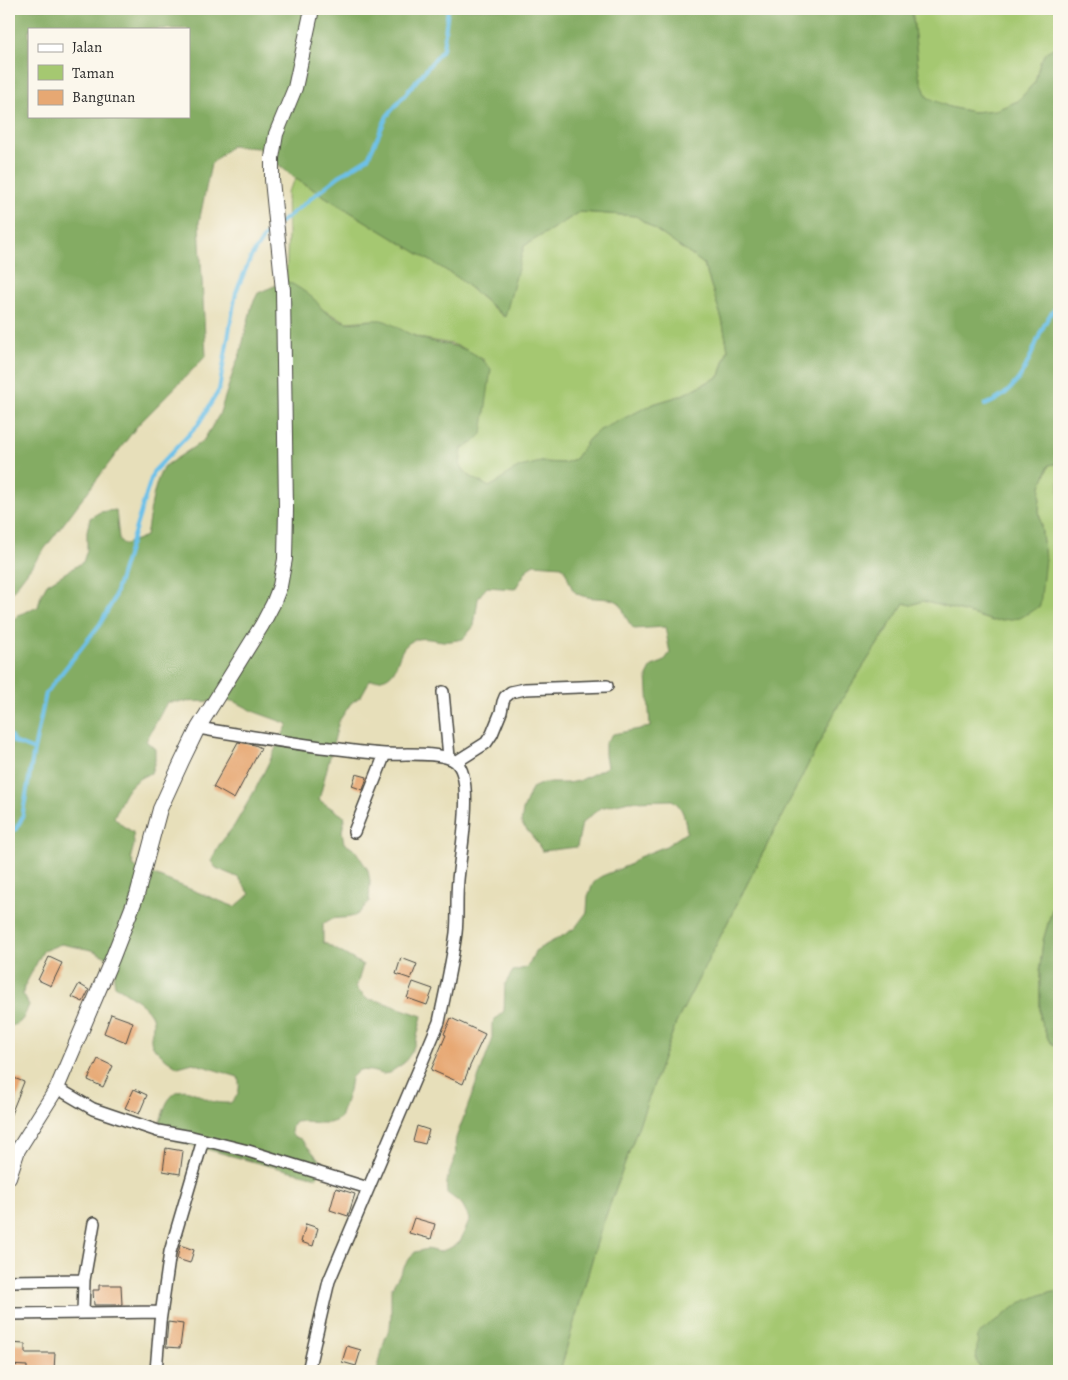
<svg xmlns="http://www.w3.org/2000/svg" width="1068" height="1380" viewBox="0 0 1068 1380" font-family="Alegreya,serif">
<rect width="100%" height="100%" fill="#fbf7ec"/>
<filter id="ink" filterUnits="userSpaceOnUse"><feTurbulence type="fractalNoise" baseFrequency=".02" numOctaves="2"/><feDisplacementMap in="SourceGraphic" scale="10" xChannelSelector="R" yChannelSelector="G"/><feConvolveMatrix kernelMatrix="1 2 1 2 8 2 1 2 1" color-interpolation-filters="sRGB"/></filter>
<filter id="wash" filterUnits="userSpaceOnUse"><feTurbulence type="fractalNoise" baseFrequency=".0096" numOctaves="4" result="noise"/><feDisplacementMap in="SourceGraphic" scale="20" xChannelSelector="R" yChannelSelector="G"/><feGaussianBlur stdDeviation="1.12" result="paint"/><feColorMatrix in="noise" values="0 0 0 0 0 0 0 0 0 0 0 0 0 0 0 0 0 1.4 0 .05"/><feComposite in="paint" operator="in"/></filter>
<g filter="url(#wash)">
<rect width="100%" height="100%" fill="#e7dfba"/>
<path fill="#a5c871" stroke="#687a4e" d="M 912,9 L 1059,9 L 1059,45 L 1056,46 L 1040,62 L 1035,82 L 1018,101 L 996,110 L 973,112 L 949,107 L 927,98 L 919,75 Z
M 296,179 L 457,277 L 504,317 L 524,246 L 580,212 L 636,216 L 704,264 L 722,319 L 728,349 L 720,376 L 680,396 L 653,404 L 589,439 L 575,459 L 564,463 L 541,462 L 509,473 L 500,481 L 489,487 L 468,475 L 460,465 L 462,448 L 473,443 L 484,360 L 463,348 L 452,344 L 424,339 L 371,320 L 347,322 L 323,310 L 316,302 L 286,281 L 288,233 L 287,192 Z
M 1059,463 L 1059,885 L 1043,941 L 1040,967 L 1040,1019 L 1049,1041 L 1059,1049 L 1059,1291 L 1043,1294 L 976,1361 L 982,1371 L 560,1371 L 600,1232 L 676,1023 L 839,704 L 904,603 L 911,605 L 923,601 L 971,614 L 993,621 L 1045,558 L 1039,510 L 1041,486 L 1049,465 Z"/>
<path fill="#84ac63" stroke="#586c47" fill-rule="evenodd" d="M 9,9 L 912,9 L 919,75 L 927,97 L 949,107 L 973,112 L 996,110 L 1018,101 L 1035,82 L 1040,62 L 1046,52 L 1059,45 L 1059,463 L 1049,465 L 1041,486 L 1039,510 L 1045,558 L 1040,606 L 1020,618 L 993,621 L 971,614 L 923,601 L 911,605 L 904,603 L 839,704 L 676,1023 L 600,1232 L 560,1371 L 377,1371 L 385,1339 L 390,1328 L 391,1315 L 391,1289 L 407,1262 L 415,1252 L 427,1249 L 439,1252 L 450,1248 L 460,1242 L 470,1219 L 462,1204 L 447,1193 C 445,1179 451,1170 455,1158 C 457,1152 454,1144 456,1138 L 492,1041 L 492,1024 L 495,1019 L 504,1011 L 505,984 L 513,971 L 525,968 L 530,963 L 535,951 L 540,948 L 564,935 L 575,928 L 587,912 L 588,896 L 593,884 L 597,879 L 602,876 L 629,865 L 639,857 L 666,846 L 687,832 C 685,820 684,807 672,800 L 629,801 L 600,808 L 582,823 L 577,847 L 542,851 L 536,841 L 521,823 L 523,810 L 532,788 L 543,783 L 568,783 L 579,781 L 607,767 L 605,755 L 605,743 L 613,734 L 650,727 L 647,676 L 652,666 L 663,662 L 670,653 L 665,627 L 634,629 C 632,626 629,623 627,619 C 624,614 623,606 618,602 C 611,596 588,601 576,593 C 569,588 569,574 562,566 L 534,564 L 529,567 L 515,589 L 487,587 L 481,594 L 478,599 L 474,626 L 463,639 C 456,640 450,642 443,641 C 433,640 421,636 412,641 C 390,653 406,681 370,680 L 361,696 L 351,703 L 339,721 L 319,800 L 345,817 L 342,831 L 344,843 L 355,850 L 368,870 L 370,882 L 369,902 C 365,906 360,914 354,916 C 343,920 334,915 323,924 L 323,942 L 363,965 L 356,988 L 367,999 L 379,1001 L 422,1016 L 416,1041 L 411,1053 L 404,1063 L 389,1073 L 383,1074 L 371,1071 L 359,1070 L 351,1078 L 349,1091 L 340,1118 L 335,1121 L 329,1123 L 317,1123 L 305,1121 L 295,1122 L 292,1126 L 291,1133 L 295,1137 L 301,1139 L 323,1164 L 317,1177 L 266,1165 L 176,1141 L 160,1122 C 163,1114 165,1103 171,1097 C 184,1081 200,1098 214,1102 C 220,1103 225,1103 230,1103 C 239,1097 241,1087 238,1077 L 193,1063 L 178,1067 C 169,1061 149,1049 151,1037 C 152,1029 155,1023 151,1015 C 144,1002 125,993 115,985 L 114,979 L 117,962 L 92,950 L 61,944 L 43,951 L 24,987 L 23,994 L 29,1005 C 24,1016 23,1025 9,1026 L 9,624 L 18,615 L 38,607 L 41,595 L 47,584 L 83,562 L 87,550 L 87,531 L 90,518 L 100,512 L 116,510 L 119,539 L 123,544 L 126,544 L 146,536 C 149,519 154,478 165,466 L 203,441 L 219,415 L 223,403 L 235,366 L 240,354 L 252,305 L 258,293 L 286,281 C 297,286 306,292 315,300 C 318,303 320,307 322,309 C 326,313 341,321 346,322 C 355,324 370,319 381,320 C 391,322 402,331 412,335 C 441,348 468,340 491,369 L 482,434 L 473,443 L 462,448 L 460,465 L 468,475 L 489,487 L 500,481 L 509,473 L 520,467 L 541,462 L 564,463 L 575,459 L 589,439 L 598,431 L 653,404 L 680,396 L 720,376 L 728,349 L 722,319 L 704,264 L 636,216 L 580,212 L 524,246 L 505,317 L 457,277 L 296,179 L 258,148 L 231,146 L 211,164 L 199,222 L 206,356 L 138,425 L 9,596 ZM 29,29 L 189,29 L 189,116 L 29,116 ZM 234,701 L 255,712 L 288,724 L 255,790 L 234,826 L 219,845 L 211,861 L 216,868 L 239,878 L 250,894 L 235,907 L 134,867 L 131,856 L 134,845 L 133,832 L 123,826 L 114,817 C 124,795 127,782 151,773 L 155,761 L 155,749 L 146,741 L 167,702 Z
M 1059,885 L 1059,1049 L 1049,1041 L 1040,1019 L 1040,967 L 1043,941 Z
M 1059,1291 L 1059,1371 L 982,1371 L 976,1361 L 978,1335 L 1020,1303 L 1043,1294 Z"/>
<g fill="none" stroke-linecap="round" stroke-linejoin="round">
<path stroke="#6dc1e9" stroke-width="4" d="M 280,223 L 339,176 L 368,158 L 387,116 L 443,49 L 448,9
M 985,405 C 1018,393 1028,364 1040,334 C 1045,323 1050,312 1059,305
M 9,734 L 14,742 L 34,750
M 9,832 L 16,829 L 22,818 L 34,750 L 46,693 L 100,624 L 113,601 L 153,472 L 198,425 L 219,390 L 236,292 L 251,257 L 264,237 L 273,230"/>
</g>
<g id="blocks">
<path fill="#e7a873" d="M 238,742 L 255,745 L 261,748 L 234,799 L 213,787 Z
M 356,774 L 367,777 L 363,790 L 352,786 Z
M 49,957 L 62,963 L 51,986 L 38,980 Z
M 401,958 L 417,964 L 411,979 L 396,974 Z
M 413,982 L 433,989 L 427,1005 L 407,998 Z
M 79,984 L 89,990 L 83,1002 L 72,997 Z
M 111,1014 L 133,1022 L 126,1042 L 104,1033 Z
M 451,1018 L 485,1034 L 470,1066 L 463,1084 L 431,1070 L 446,1035 L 444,1034 Z
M 98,1059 L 113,1066 L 103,1087 L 88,1080 Z
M 9,1076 L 24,1082 L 9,1119 Z
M 134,1089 L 147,1095 L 139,1114 L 125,1108 Z
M 417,1126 L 429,1130 L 425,1144 L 413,1141 Z
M 166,1148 L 183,1151 L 180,1174 L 163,1171 Z
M 336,1188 L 355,1194 L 348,1216 L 330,1210 Z
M 414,1218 L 435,1224 L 431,1239 L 409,1233 Z
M 306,1224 L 318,1228 L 313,1246 L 301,1242 Z
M 180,1245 L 194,1250 L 190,1263 L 177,1259 Z
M 99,1285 L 121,1285 L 122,1305 L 94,1305 L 93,1290 L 99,1290 Z
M 168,1322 L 183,1324 L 180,1348 L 166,1347 Z
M 9,1343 L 25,1344 L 25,1353 L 55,1353 L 54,1371 L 27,1371 L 27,1366 L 9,1365 Z
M 347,1346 L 361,1350 L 356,1366 L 342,1362 Z"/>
</g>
</g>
<g filter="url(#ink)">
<use href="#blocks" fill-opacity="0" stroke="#474640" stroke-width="1"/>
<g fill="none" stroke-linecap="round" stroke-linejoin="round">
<defs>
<path id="minor" d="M 443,692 L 449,757
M 198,728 C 239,735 280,741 321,747 C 343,749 364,753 385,754 C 401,755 444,751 456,762 C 475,779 460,855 458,880 C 456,897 458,915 456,933 C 452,963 445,993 439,1022 L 329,1281 L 308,1371
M 456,762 L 486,743 L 492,734 L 501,712 L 503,702 L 505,697 L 511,692 L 525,689 L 607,686
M 354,832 L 385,754
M 57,1088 L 93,1109 L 158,1131 L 192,1137 L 248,1151 L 368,1188
M 9,1281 L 84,1280
M 83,1313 L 84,1280 L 94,1223
M 9,1314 L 161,1312
M 156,1371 L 160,1322 L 170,1252 L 203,1140"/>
<path id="tertiary" d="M 9,1177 L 18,1150 L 57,1088 L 112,959 L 137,895 L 160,809 L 182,761 L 198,728 L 262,625 L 273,604 L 280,586 L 285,559 L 286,509 L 283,290 L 272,180 L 272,158 L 276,134 L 295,88 L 312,9"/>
</defs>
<use href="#minor" stroke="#474640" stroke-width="14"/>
<use href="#tertiary" stroke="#474640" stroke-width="16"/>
<use href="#minor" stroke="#fff" stroke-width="11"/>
<use href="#tertiary" stroke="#fff" stroke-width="14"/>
</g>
</g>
<rect width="1068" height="1380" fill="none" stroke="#fbf7ec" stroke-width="30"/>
<rect x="28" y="28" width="162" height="90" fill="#fbf7ec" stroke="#a8a59f"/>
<rect x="38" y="44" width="25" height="8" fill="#ffffff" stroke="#a8a59f"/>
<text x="72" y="52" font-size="15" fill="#2b2b2b">Jalan</text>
<rect x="38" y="65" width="25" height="15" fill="#a5c871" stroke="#a8a59f"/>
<text x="72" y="78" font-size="15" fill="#2b2b2b">Taman</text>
<rect x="38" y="90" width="25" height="15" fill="#e7a873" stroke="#a8a59f"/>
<text x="72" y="102" font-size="15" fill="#2b2b2b">Bangunan</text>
</svg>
